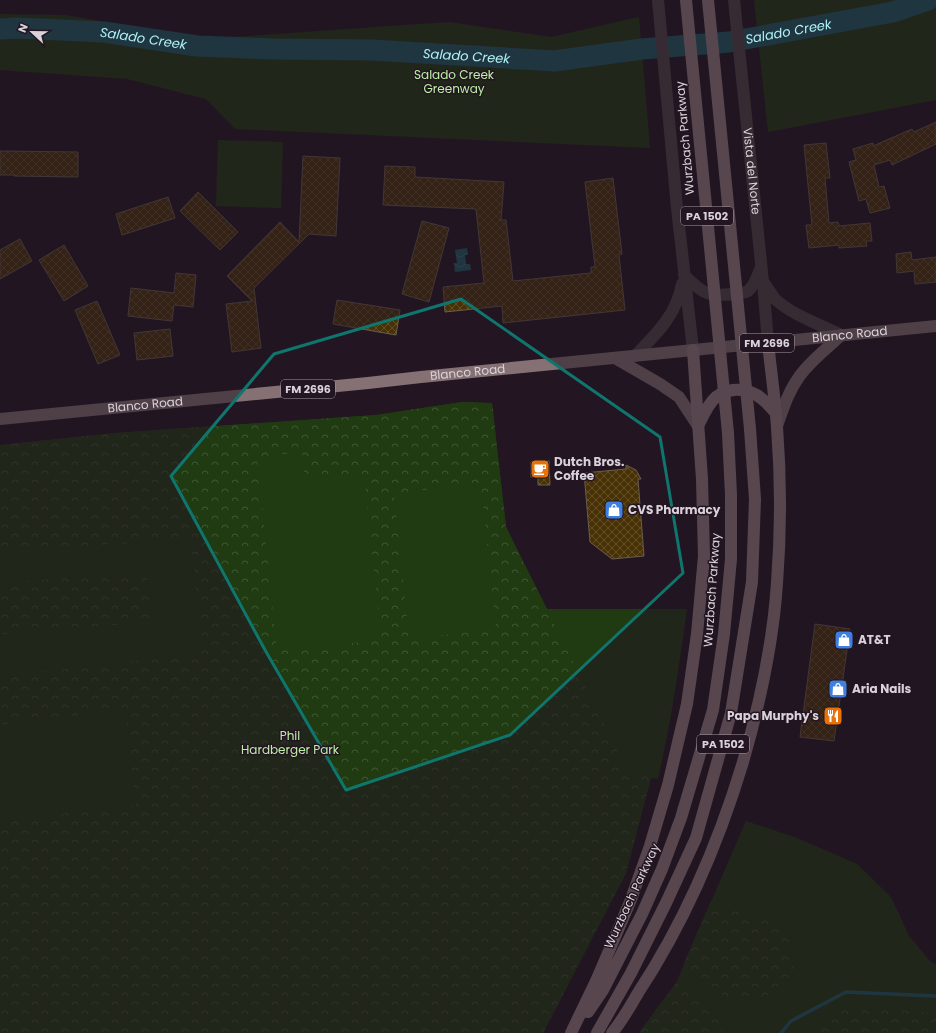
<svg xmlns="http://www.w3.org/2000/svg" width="936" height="1033" viewBox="0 0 936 1033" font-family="Poppins,sans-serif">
<defs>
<pattern id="forest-crowns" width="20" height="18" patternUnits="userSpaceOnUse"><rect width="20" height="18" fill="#203a12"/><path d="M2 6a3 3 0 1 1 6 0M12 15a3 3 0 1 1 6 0" fill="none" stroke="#405634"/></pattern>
<pattern id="water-waves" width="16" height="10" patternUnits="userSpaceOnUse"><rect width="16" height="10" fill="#1b5d64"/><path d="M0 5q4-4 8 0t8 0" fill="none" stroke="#3c737a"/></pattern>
<pattern id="building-cross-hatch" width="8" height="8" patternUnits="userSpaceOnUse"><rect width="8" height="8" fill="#483105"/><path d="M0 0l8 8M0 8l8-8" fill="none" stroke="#624e29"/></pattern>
</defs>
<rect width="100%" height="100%" fill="#231622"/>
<path fill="#203a12" d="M 754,0 L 936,0 L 936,100 L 768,132 Z
M 0,14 L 65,15 L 205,39 L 449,22 L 551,37 L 639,17 L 650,148 L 235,129 L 206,99 L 127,79 L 0,70 Z
M 218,140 L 283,142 L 281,208 L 216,206 Z
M 462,402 L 492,403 L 506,527 L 547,609 L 687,609 C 679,666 671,723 658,779 L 651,778 L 626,873 L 543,1033 L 0,1033 L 0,445 L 115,433 L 376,415 Z
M 746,821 L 797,838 L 857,864 L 891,897 L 909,936 L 931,962 L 936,964 L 936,1033 L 639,1033 L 676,983 Z"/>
<path fill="url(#forest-crowns)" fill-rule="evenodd" d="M 462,402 L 492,403 L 506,527 L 626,769 L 651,778 L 626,873 L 543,1033 L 0,1033 L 0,821 L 136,805 L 125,710 L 0,725 L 0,676 L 96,666 L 202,652 L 191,539 L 0,552 L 0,445 L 115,433 L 376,415 ZM 302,452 L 305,480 L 364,474 L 381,640 L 277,651 L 257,457 ZM 481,484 L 496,629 L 409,639 L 394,493 Z
M 146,572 L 151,622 L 0,634 L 0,583 Z
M 711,901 L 788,929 L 794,973 L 766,996 L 730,1001 L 684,963 Z
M 676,983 L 728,1022 L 721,1033 L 639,1033 Z
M 867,1006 L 936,1014 L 936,1033 L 806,1033 L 833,1013 Z"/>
<path fill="url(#water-waves)" d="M 467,248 L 468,255 L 465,255 L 466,264 L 470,264 L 471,270 L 455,272 L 454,263 L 457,263 L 455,250 Z"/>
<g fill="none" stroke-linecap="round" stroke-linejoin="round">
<path stroke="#1b5d64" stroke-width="3.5" d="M 781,1033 L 791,1021 L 846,992 L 936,996"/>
<path stroke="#1b5d64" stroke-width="21" id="s1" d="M 0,29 L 17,28 L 104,32 L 197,46 L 272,49 L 372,50 L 554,61 L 642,49 L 729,42 L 893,12 L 928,0"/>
</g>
<path fill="url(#building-cross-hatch)" stroke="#695e4e" d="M 936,122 L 936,144 L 892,165 L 890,160 L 874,165 L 879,187 L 884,186 L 890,208 L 870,213 L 866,199 L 859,201 L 849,162 L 856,160 L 853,149 L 873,143 L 873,146 L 912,129 L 914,132 Z
M 826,143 L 830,178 L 825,178 L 829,223 L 838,222 L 839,226 L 870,223 L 872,241 L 866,241 L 867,246 L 839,248 L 839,245 L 809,248 L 806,225 L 812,225 L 804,145 Z
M 0,151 L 78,152 L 78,177 L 14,176 L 14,175 L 0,175 Z
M 303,156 L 340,158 L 336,236 L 309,234 L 254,288 L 261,348 L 232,352 L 226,304 L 252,301 L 227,276 L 280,222 L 299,242 Z
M 385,166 L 415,167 L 415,177 L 504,182 L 501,220 L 506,220 L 513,281 L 591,273 L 591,267 L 595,267 L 585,182 L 613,178 L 622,254 L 619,255 L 625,310 L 503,323 L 502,306 L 445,312 L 443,287 L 484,283 L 476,209 L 383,205 Z
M 198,192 L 238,232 L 220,250 L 180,211 Z
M 168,197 L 175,218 L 122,235 L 116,214 Z
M 422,221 L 449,228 L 429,302 L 402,294 Z
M 20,239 L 32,261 L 0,279 L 0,250 Z
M 64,245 L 88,286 L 64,301 L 39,260 Z
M 911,252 L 912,260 L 936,257 L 936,282 L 915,284 L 914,271 L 897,273 L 896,254 Z
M 176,273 L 196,275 L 193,307 L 174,305 L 172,321 L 128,316 L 131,288 L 174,293 Z
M 337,300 L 400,310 L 396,335 L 333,324 Z
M 97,301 L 120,355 L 98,364 L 75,310 Z
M 170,329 L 173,356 L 137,360 L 134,333 Z
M 549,461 L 550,485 L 538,485 L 538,476 L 531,477 L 531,462 Z
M 626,465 L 636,470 L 641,479 L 638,479 L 644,556 L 612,559 L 590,542 L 584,473 L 626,469 Z
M 815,624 L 850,629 L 834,741 L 800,737 Z"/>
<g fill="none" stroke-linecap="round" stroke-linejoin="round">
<g stroke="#504648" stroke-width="12">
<path d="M 658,0 L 677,208 L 693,350"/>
<path id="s2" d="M 734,0 L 763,282 L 768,343"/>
<path d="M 684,275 C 703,294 708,297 734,294 C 739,293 745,294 749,290 C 755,284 758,275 761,267"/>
<path d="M 764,283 C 768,288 771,294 775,299 C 792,315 821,325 841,335"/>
<path d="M 635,356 C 656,334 676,316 682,284"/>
</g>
<g stroke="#857174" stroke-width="12">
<path d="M 615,358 L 660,384 L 679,397 L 698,426"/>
<path id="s3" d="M 0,419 L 368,383 L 421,377 L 936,326"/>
<path d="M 777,426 C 783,409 788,392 799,377 C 810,361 827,349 841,335"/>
</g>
<path stroke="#9a8285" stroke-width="12" d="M 698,426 C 703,416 708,404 716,397 C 721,393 727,391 733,390 C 752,388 763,398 775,412
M 588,1012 L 603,990 L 642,914 L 662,869 L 681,818 L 713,710 L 724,634 L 731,559 L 731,495 L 728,433
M 571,1033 L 596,981 L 630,902 L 650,846 L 668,785 L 687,704 L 697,634 L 704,556 L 702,479 L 693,350
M 597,1033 L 631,973 L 666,903 L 696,838 L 731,713 L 752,582 L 755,499 L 750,429
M 612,1033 C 622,1021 630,1007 638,993 C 686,920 718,845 743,762 C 760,703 773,644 777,583 C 781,531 781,478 777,427 C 775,399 771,371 768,343"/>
<path stroke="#9a8285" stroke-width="12" d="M 686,0 L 728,433
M 708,0 L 750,429"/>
</g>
<path d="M0 0H936V1033H0ZM 461,299 L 660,437 L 683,573 L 510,735 L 346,790 L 265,650 L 171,476 L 274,354 Z" fill="#231622" fill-opacity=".55" fill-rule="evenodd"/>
<path fill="none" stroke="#0f766e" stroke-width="3" stroke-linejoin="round" d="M 461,299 L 660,437 L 683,573 L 510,735 L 346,790 L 265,650 L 171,476 L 274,354 Z"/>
<defs>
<symbol id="cafe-square" viewBox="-11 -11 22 22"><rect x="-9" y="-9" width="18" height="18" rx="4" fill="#e8710a" stroke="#231622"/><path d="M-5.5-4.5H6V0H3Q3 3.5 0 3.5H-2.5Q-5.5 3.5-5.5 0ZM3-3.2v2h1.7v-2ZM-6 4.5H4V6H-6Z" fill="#fff"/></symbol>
<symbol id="shop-square" viewBox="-11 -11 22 22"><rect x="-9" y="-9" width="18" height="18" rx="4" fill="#3f7fe0" stroke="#231622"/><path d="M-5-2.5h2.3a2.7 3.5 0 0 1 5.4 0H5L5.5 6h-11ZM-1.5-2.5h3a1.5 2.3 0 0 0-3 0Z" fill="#fff"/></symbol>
<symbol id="restaurant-square" viewBox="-11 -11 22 22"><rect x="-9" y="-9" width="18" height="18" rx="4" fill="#e8710a" stroke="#231622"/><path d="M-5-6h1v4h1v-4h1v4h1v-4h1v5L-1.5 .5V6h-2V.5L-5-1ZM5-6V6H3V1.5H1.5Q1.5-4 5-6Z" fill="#fff"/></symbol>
</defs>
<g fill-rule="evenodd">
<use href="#cafe-square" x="529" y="458" width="22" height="22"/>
<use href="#shop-square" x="603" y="499" width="22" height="22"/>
<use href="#shop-square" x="833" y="629" width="22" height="22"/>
<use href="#shop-square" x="827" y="678" width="22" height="22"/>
<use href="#restaurant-square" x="822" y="705" width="22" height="22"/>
</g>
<g text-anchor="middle" stroke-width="3" stroke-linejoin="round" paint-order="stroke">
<g fill="#231622" stroke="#a39aa3" stroke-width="1">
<rect x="681" y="207" width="52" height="18" rx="3"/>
<rect x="740" y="334" width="54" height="18" rx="3"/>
<rect x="281" y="380" width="54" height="18" rx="3"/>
<rect x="697" y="735" width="52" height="18" rx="3"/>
</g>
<g font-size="11" font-weight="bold" fill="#dad2da">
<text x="707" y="220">PA 1502</text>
<text x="767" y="347">FM 2696</text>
<text x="308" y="393">FM 2696</text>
<text x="723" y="748">PA 1502</text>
</g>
<g font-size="12" fill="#bcefa4" stroke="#231622">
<text x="454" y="79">Salado Creek<tspan x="454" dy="14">Greenway</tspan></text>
<text x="290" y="740">Phil<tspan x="290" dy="14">Hardberger Park</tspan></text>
</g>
<g font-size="12" fill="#dad2da" stroke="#231622">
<text transform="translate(685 138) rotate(-95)" y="4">Wurzbach Parkway</text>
<text dy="4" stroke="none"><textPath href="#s2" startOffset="172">Vista del Norte</textPath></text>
<text dy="4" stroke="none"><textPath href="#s3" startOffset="854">Blanco Road</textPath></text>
<text dy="4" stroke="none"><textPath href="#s3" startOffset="470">Blanco Road</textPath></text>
<text dy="4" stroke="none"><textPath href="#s3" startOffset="146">Blanco Road</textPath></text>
<text transform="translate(712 590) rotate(-86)" y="4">Wurzbach Parkway</text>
<text transform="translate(632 896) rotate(-65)" y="4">Wurzbach Parkway</text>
</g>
<g font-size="12" font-weight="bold" fill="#dad2da" stroke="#231622" text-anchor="start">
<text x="554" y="466">Dutch Bros.<tspan x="554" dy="14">Coffee</tspan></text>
<text x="628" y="514">CVS Pharmacy</text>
<text x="858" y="644">AT&amp;T</text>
<text x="852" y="693">Aria Nails</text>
<text x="819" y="720" text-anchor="end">Papa Murphy's</text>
</g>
<g font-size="13" font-style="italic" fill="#aff1f9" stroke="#231622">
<text dy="5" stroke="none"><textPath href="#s1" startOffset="792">Salado Creek</textPath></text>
<text dy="5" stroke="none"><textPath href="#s1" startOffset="144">Salado Creek</textPath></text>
<text dy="5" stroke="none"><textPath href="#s1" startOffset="468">Salado Creek</textPath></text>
</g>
</g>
<g transform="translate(32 32) rotate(292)" stroke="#231622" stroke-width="3" paint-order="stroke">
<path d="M0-3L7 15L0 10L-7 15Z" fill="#dad2da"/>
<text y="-6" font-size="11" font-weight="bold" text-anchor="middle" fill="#dad2da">N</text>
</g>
</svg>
